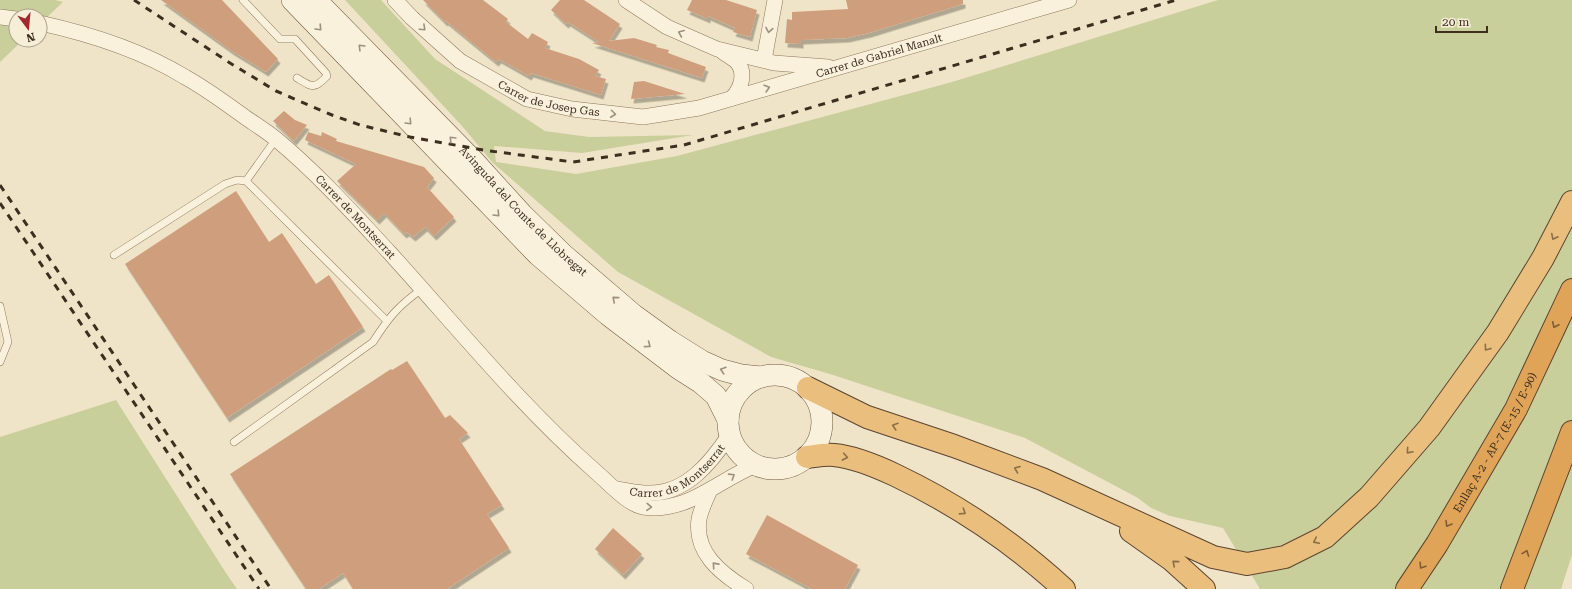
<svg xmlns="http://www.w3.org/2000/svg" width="1572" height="589" viewBox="0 0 1572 589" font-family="'Roboto Serif',serif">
<defs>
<filter id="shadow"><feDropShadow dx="2.5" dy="4.5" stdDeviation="0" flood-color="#0004"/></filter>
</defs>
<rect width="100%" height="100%" fill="#f0e4c8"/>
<path fill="#c9cf9b" d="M 0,0 L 55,0 L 63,2 L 40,24 L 40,16 L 16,16 L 16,40 L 23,40 L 0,62 Z
M 345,0 L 381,0 L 435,59 L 545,131 L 589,137 L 693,135 L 582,153 L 494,146 L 496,162 L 576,174 L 677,156 L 952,82 L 1218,0 L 1572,0 L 1572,555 L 1561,589 L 1260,589 L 1223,528 L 1170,516 L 1151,508 L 1138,498 L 1025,438 L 830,374 L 771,357 L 618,272 L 493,163 L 462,126 Z
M 116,400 L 226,573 L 237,589 L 0,589 L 0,437 Z"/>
<path fill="#cf9f7d" filter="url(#shadow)" d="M 161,0 L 222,0 L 278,59 L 266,72 L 232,51 Z
M 423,0 L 483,0 L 508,19 L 506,22 L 528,39 L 532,33 L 548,42 L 545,48 L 579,59 L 599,70 L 595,76 L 606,79 L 601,95 L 531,73 L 529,76 L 499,59 L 496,62 L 446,21 L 445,22 Z
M 560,0 L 584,0 L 620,24 L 609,41 L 634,38 L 657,45 L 656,47 L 669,50 L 668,53 L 706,67 L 702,78 L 592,43 L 599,42 L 568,22 L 566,24 L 551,10 Z
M 692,0 L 726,0 L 757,10 L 750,37 L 733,32 L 735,28 L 708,16 L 708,19 L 687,10 Z
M 846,0 L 963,0 L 963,4 L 869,33 L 847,38 L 801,40 L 801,44 L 785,43 L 787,19 L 792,20 L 792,12 L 848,9 Z
M 644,81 L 685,94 L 631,99 L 634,82 Z
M 284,111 L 295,120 L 307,125 L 294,141 L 273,121 Z
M 308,132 L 321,136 L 322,132 L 337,139 L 336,141 L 424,167 L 434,178 L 427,187 L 454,217 L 434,236 L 425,227 L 413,237 L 407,232 L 404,234 L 384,213 L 377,220 L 337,181 L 356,164 L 305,140 Z
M 236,191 L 269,242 L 282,233 L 316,284 L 329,275 L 363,327 L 227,418 L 125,264 Z
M 407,361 L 445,418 L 450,415 L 468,433 L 459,439 L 502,505 L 487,514 L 509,548 L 447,589 L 353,589 L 343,573 L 319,589 L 306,589 L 230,474 L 391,369 L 392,370 Z
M 767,515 L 858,565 L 845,589 L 812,589 L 746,554 Z
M 613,528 L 642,554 L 623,575 L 595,549 Z"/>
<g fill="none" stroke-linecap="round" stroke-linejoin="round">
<defs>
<path id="service" d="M 243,0 L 280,39 L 295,39 L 326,73 L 327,76 C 314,90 312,87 297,78
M 246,181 L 276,139
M 114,255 L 225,184 L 237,180 L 246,181 L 387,321
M 0,306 L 8,342 L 0,362
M 234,442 L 373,342 C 389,317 398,306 422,289"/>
<g id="minor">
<path id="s1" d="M 395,0 L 412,18 L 460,61 L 527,99 L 572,109 L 643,117 L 699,108 L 1069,0"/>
<path d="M 626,0 L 667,27 L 717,49 L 774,63 L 828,67"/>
<path d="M 0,17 L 16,19"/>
<path id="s2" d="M 40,23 C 90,34 141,50 185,77 C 205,88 224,102 242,115 C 253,123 265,130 276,139 C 317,173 353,213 389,252 C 457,327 520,405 596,472 C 609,483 627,504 643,507 C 687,514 718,480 756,465"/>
<path d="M 723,52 C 727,55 733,58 736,61 C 747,72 741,89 732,98"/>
<path d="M 764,60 L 775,0"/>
<path id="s3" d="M 616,489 C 626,490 637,493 647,493 C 685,495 711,463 730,434"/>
<path d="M 710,490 C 706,499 701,509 699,519 C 694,552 720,573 746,589"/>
</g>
<g id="secondary">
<path d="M 292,0 L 538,255 L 608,315 L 679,369 L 701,383 L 716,396 L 728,420"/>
<path id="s4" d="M 316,0 L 473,160 L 522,214 L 564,255 L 634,315 L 670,341 L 702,361 L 722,370 L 741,375 L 761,377"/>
<circle cx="775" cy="422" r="47"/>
</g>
<path id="trunk" d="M 808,388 L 867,417 L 954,446 L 1042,479 L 1213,557 L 1247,564 L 1285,557 L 1325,537 L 1369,497 L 1429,428 L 1498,332 L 1543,258 L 1572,202
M 807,457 C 816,456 825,454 834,455 C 855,457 876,466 895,475 C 956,504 1014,543 1064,589
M 1131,531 L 1172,560 L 1204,589"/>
<g id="motorway">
<path id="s5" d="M 1407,589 L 1437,544 L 1516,409 L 1572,290"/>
<path d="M 1512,589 L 1572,432"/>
</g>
</defs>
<use href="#service" stroke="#8d765c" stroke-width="8"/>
<use href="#minor" stroke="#8d765c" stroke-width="16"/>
<use href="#secondary" stroke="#6f573f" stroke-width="22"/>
<use href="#trunk" stroke="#5b4430" stroke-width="24"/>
<use href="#motorway" stroke="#5b4430" stroke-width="24"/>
<use href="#service" stroke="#faf1dc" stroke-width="7"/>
<use href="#minor" stroke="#faf1dc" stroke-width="15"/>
<use href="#secondary" stroke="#faf1dc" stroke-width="21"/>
<use href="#trunk" stroke="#eabe7c" stroke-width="22"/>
<use href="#motorway" stroke="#e0a458" stroke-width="22"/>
<path stroke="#3d2e20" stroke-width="3" stroke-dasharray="7 7" stroke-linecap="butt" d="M 134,0 L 230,63 L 276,91 L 332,115 L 360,125 L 410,137 L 483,150 L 573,162 L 684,145 L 1176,0
M 0,185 L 271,589
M 0,203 L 259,589"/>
</g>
<defs><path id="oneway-chevron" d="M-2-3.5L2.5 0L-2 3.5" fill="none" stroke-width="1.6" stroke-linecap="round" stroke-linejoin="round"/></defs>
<g stroke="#9c907e">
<use href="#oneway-chevron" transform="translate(319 28) rotate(47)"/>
<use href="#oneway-chevron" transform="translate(423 28) rotate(43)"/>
<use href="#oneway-chevron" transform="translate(769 30) rotate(100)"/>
<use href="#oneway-chevron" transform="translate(681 33) rotate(-157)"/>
<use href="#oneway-chevron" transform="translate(361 47) rotate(-135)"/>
<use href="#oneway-chevron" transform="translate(767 88) rotate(-16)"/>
<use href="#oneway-chevron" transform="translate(613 114) rotate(7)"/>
<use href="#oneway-chevron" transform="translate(409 122) rotate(46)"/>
<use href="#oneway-chevron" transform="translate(452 139) rotate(-135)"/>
<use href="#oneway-chevron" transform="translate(497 214) rotate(46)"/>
<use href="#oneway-chevron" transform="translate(615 299) rotate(-140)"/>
<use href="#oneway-chevron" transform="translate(648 345) rotate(37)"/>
<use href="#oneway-chevron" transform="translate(723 370) rotate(-162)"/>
<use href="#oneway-chevron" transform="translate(732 476) rotate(-32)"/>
<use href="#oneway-chevron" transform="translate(649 507) rotate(3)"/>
<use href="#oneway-chevron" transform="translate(715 565) rotate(-132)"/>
</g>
<g stroke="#8b6f49">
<use href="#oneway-chevron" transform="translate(1554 237) rotate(117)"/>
<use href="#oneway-chevron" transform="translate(1487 348) rotate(126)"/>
<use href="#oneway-chevron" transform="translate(895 426) rotate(-162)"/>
<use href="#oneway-chevron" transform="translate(1409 451) rotate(131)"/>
<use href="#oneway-chevron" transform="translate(845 457) rotate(11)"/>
<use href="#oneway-chevron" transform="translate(1017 469) rotate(-159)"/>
<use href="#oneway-chevron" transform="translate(963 512) rotate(33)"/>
<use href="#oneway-chevron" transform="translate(1316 541) rotate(154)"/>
<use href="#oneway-chevron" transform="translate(1175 563) rotate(-140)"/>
</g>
<g stroke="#7e5d36">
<use href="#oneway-chevron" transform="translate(1555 325) rotate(115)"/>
<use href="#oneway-chevron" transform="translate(1448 524) rotate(121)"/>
<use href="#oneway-chevron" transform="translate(1526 553) rotate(-69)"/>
<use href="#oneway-chevron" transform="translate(1422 566) rotate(123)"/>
</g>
<g text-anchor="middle" stroke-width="3" stroke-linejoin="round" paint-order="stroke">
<g font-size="11" fill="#3d2e20" stroke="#f7eed8">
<text dy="4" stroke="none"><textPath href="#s1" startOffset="528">Carrer de Gabriel Manalt</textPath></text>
<text dy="4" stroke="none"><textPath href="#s1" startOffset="187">Carrer de Josep Gas</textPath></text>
<text dy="4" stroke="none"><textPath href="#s4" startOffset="296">Avinguda del Comte de Llobregat</textPath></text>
<text dy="4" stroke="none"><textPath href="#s2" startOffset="377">Carrer de Montserrat</textPath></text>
<text dy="4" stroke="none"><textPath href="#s5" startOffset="171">Enllaç A-2 - AP-7 (E-15 / E-90)</textPath></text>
<text dy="4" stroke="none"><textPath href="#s3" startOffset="69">Carrer de Montserrat</textPath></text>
</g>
</g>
<g transform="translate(28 28) rotate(164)"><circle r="19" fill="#f7eed8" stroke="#ada18e"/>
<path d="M0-3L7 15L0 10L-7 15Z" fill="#9e2a2b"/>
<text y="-6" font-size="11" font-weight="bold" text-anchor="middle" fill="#3d2e20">N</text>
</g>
<path d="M1436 26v6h51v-6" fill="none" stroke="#3d2e20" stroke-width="2"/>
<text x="1442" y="26" font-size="12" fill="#3d2e20" stroke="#f7eed8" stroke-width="3" paint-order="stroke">20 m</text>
</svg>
